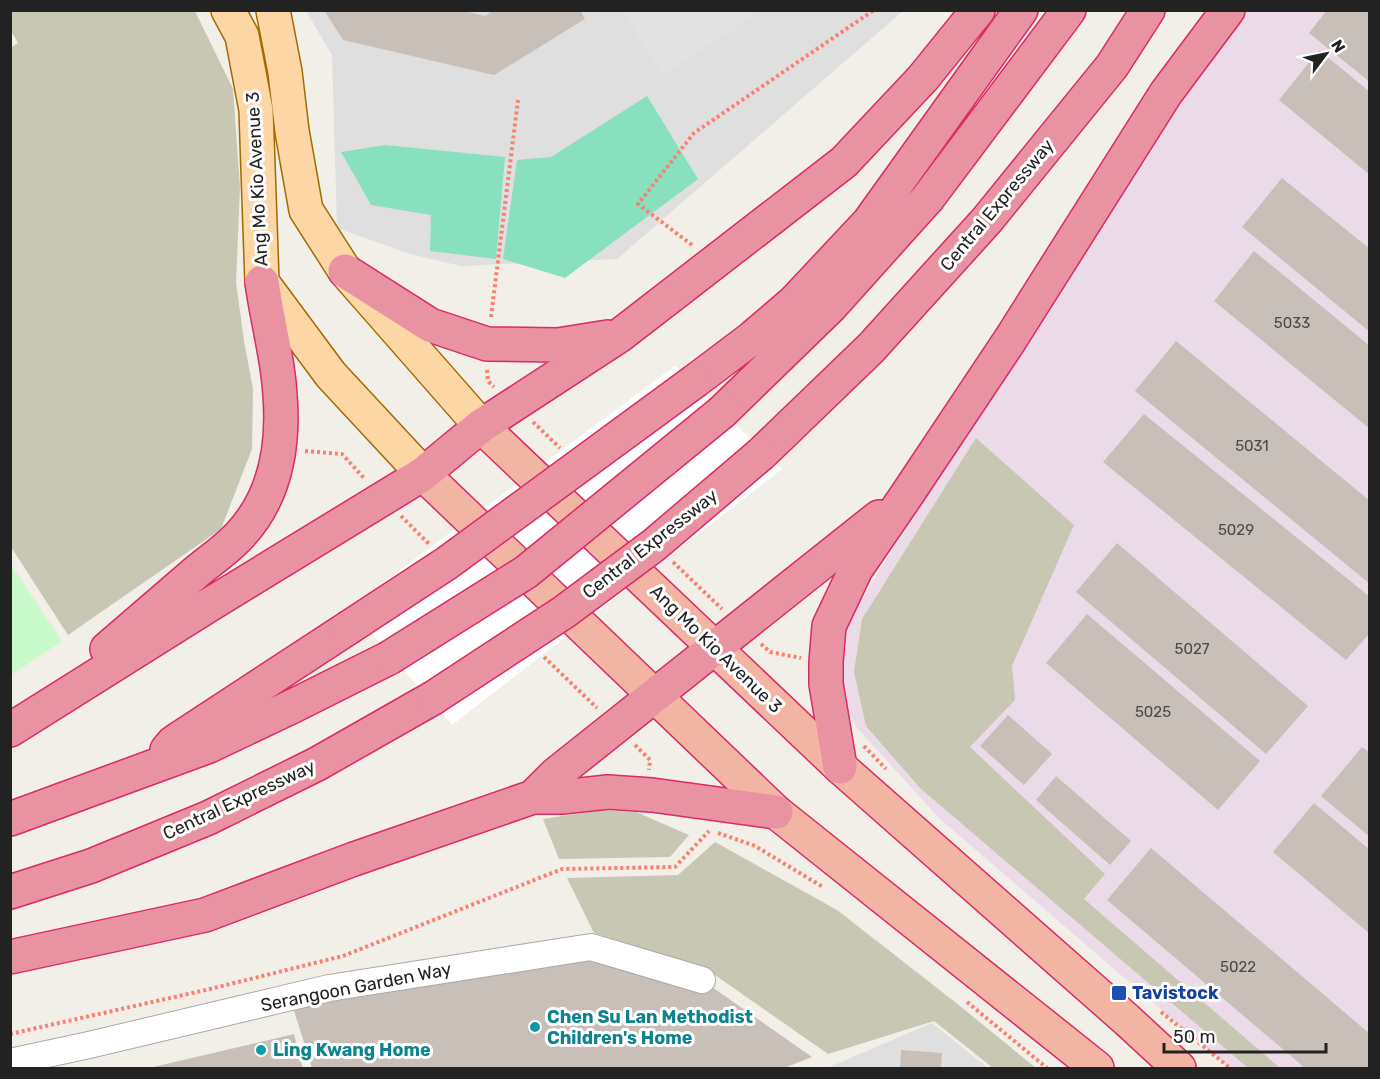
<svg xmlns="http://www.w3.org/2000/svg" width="1380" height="1079" viewBox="0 0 1380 1079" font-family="Rubik,sans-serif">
<rect width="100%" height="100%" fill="#f2efe9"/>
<path fill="#e0dfdf" d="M 306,11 L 903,11 L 617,259 L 461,266 L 413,255 L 337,228 L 332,55 Z
M 932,1023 L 988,1068 L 827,1068 Z"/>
<path fill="#ebdbe8" d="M 1235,11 L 1369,11 L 1369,1068 L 1229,1068 L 941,820 L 857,728 L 836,687 L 838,666 L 849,621 L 957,443 Z"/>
<path fill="#c7c7b4" d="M 11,10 L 195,11 L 233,89 L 240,188 L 236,282 L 244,341 L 253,389 L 252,449 L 221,529 L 68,635 L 11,547 L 10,48 L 18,43 L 11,31 Z
M 976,438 L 1074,525 L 1012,666 L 1015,700 L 970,747 L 1105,874 L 1084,899 L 1280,1068 L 1248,1068 L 920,788 L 866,726 L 854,672 L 862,619 Z
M 602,810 L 636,812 L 689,835 L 670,857 L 559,859 L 543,819 Z
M 715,842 L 837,910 L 955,1002 L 1036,1068 L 993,1068 L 934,1021 L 828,1054 L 705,968 L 594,933 L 567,878 L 678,875 Z"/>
<path fill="#c8facc" d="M 10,563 L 62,641 L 11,675 L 10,675 Z"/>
<path fill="#88e0be" d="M 647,96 L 698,179 L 565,278 L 503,259 L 517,160 L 551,157 Z
M 385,145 L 505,157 L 496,259 L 430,251 L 431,215 L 371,205 L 341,152 Z"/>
<path fill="#e2e2e2" d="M 622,11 L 748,11 L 753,17 L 664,75 Z"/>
<path fill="#fff" d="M 675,366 L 782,469 L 452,725 L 349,608 Z"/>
<path fill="#c7bfb8" d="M 324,10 L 460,10 L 485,16 L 494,10 L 580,10 L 585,19 L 494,75 L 343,40 Z
M 1327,10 L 1370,10 L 1370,82 L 1309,33 Z
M 1319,50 L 1370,92 L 1370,175 L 1279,100 Z
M 1282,178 L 1370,249 L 1370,332 L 1242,227 Z
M 1254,251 L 1370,346 L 1370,429 L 1214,301 Z
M 1176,341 L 1370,501 L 1370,584 L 1135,391 Z
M 1144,414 L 1370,597 L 1370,633 L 1346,660 L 1103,462 Z
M 1117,543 L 1308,706 L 1266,754 L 1076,592 Z
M 1087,614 L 1260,761 L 1218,810 L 1046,663 Z
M 1008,715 L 1052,754 L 1024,785 L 980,746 Z
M 1362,747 L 1370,753 L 1370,837 L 1321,796 Z
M 1056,776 L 1131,841 L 1110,865 L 1036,800 Z
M 1314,803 L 1370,850 L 1370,934 L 1273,852 Z
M 1151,848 L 1370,1034 L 1370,1068 L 1305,1068 L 1107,900 Z
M 591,947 L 702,980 L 812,1057 L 784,1068 L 312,1068 L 290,998 Z
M 294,1034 L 303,1068 L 149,1068 Z
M 901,1050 L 942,1053 L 941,1068 L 900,1068 Z"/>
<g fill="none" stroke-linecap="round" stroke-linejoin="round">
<defs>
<path id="minor" d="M 10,1062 L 89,1045 L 329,988 L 591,947 L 702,980"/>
<path id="primary" d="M 228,10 L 242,36 L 256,110 L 262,282 L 331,375 L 423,474
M 273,10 L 285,72 L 292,131 L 306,210 L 345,271 L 481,426"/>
<path id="trunk" d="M 481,426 L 840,767 L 1127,1020 L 1179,1068
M 423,474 L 776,812 L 1097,1068"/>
<path id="motorway" d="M 345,271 L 430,325 L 487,344 L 558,345 L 608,337
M 695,381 L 752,338 L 794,302 L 869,222 L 1021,10
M 722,412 L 831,306 L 928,198 L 1069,10
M 761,454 L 871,348 L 987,220 L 1112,66 L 1148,10
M 107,649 C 136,624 165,599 194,574 C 209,561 225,551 239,536 C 275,498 284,446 280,395 C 278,357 267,320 262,282
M 10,730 L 209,605 L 423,474 L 481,426 L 619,336 L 844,162 L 923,78 L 978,10
M 167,750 L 173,743 L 180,738 L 348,628
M 840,767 L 826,684 L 826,662 L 829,626 L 856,569 L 906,496 L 1010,340 L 1166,93 L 1228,10
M 533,797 L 556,774 L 879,517
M 10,819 L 209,746 L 291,707 L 389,658
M 10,892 L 91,866 L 208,818 L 317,764 L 433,698
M 10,957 L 205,915 L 354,859 L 533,797 L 562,797 L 608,792 L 652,795 L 776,812"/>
</defs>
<use href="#minor" stroke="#a9a9a9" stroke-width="28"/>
<use href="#primary" stroke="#a06b00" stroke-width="36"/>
<use href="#trunk" stroke="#dc2a67" stroke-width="36"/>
<use href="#motorway" stroke="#dc2a67" stroke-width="36"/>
<path stroke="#fa8072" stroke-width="4" stroke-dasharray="3 3" stroke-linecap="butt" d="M 692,245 L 638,204 L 694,133 L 874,10
M 491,317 L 518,100
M 487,370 L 488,381 L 494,387
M 533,422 L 560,448
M 305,451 L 342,454 L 364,478
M 401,516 L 430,545
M 673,562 L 722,609
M 761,644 L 770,652 L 801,658
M 544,657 L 597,708
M 635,745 L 650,760 L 649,770
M 864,746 L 886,769
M 718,833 L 755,846 L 823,887
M 967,1002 L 1047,1068
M 1161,1012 L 1230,1068
M 10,1034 L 210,989 L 343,956 L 562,869 L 675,867 L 709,831"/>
<use href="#minor" stroke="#fff" stroke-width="26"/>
<use href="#primary" stroke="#fcd6a4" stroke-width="33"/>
<use href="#trunk" stroke="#f2b4a3" stroke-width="33"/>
<use href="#motorway" stroke="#e892a2" stroke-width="33"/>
<defs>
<path id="motorway-bridge" d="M 348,628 L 447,563 L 695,381
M 389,658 L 526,572 L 722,412
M 433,698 L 564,612 L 654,545 L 761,454"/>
</defs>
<use href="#motorway-bridge" stroke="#dc2a67" stroke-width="36" stroke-linecap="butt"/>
<use href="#motorway-bridge" stroke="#e892a2" stroke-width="33"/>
</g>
<rect fill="#1a4fb4" stroke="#fff" stroke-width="2" x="1111" y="985" width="16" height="16" rx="3"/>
<g fill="#0f9aa8" stroke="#fff" stroke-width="2">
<circle cx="535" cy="1027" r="6"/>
<circle cx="261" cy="1050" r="6"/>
</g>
<g text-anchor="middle" stroke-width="6" stroke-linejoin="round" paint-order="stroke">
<g font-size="15" fill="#4b4948">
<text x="1292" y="328">5033</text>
<text x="1252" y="451">5031</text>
<text x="1236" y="535">5029</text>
<text x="1192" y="654">5027</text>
<text x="1153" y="717">5025</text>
<text x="1238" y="972">5022</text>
</g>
<g font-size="18" fill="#222" stroke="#fff">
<text transform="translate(257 179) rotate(-93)" y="6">Ang Mo Kio Avenue 3</text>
<text transform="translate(997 205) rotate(-50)" y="6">Central Expressway</text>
<text transform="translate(650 544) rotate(-38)" y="6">Central Expressway</text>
<text transform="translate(716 649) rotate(44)" y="6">Ang Mo Kio Avenue 3</text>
<text transform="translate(239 800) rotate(-25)" y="6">Central Expressway</text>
<text transform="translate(356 987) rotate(-11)" y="6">Serangoon Garden Way</text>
</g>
<g font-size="18" font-weight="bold" fill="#164399" stroke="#fff" text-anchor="start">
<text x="1132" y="999">Tavistock</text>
</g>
<g font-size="18" font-weight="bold" fill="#0d838f" stroke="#fff" text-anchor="start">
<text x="547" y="1023">Chen Su Lan Methodist<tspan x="547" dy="21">Children's Home</tspan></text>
<text x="273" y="1056">Ling Kwang Home</text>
</g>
</g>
<rect width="1380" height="1079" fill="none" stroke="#222222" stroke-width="24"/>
<g transform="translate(1326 54) rotate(58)" stroke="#ffffff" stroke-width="4.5" paint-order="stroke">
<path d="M0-4.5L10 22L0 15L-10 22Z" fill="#222222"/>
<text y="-9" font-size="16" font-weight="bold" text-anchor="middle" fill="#222222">N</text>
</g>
<path d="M1164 1043v9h162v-9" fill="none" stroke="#222222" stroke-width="3"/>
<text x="1173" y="1043" font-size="18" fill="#222222" stroke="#ffffff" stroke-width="4.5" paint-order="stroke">50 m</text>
</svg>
